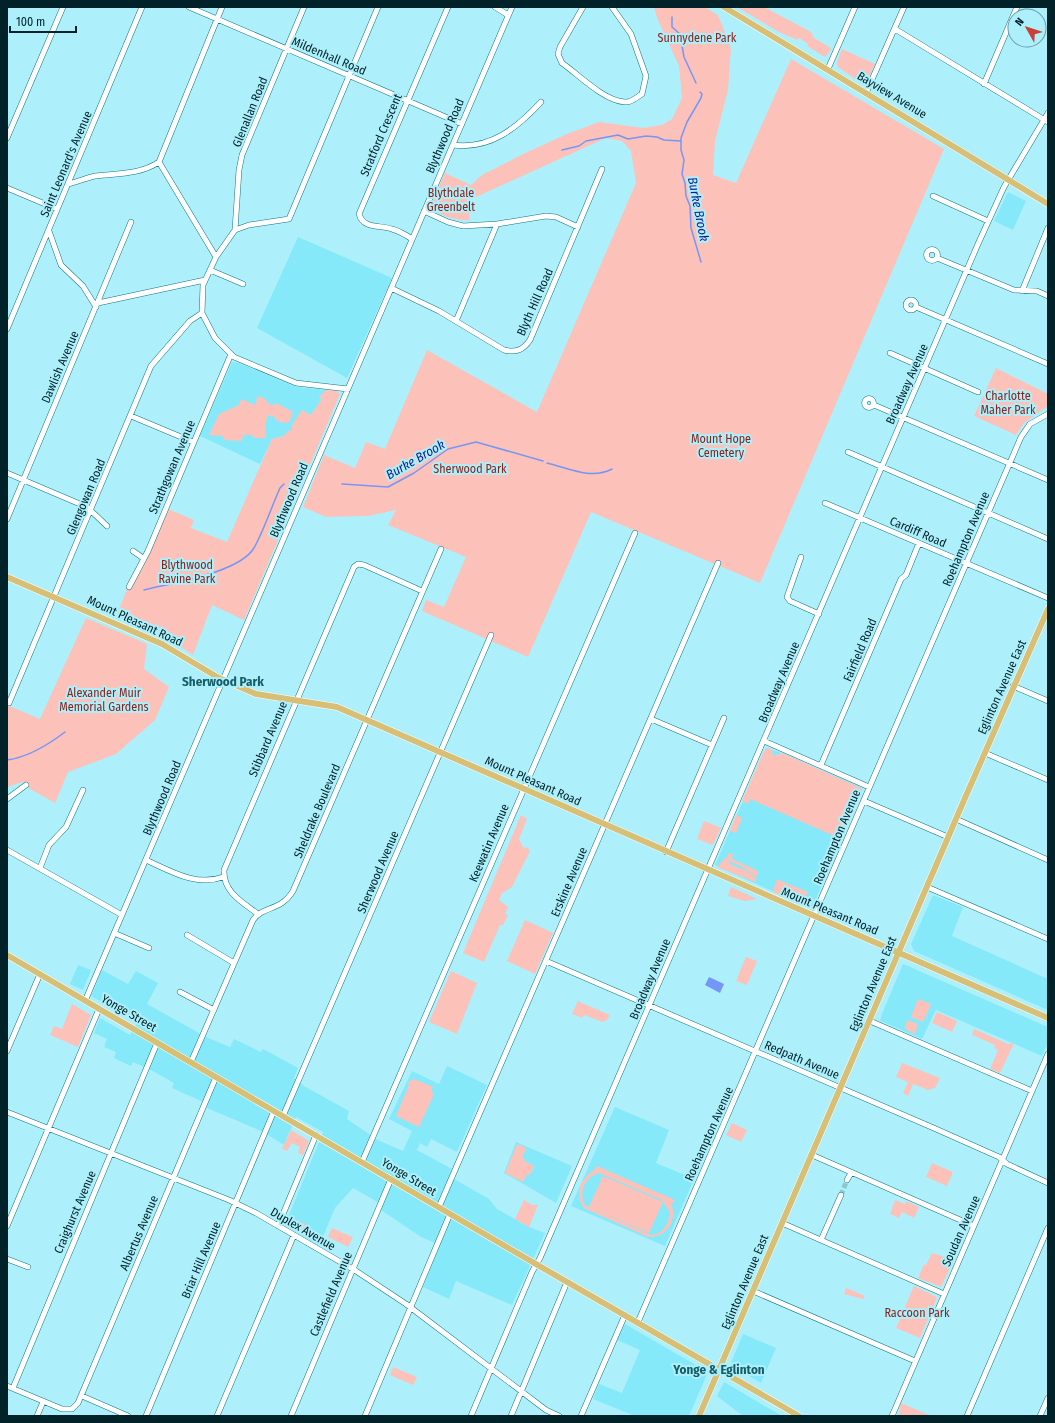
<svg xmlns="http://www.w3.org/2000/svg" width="1055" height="1423" viewBox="0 0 1055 1423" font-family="'Fira Sans Condensed',sans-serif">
<rect width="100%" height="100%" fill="#adf0fb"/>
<path fill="#85e9f9" d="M 1008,192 L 1026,201 L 1013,230 L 994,221 Z
M 298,237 L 392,278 L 347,378 L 257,328 Z
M 232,362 L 239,363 L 297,387 L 326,390 L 319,397 L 322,399 L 311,415 L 292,430 L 288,431 L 284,436 L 272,439 L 260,464 L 200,436 Z
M 766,748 L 782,753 L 860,787 L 862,790 L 813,906 L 811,908 L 718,867 L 715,865 Z
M 933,895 L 963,907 L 952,936 L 1048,979 L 1048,1010 L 914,951 L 911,944 Z
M 903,964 L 1048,1027 L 1048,1043 L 1042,1056 L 936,1010 L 922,1039 L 881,1021 L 880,1020 L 884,1009 Z
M 78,965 L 91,970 L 83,990 L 70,984 Z
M 102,970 L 128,984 L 136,971 L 158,983 L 147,1004 L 208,1038 L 230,1047 L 234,1039 L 261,1052 L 263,1049 L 298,1068 L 294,1078 L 304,1086 L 349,1111 L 347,1119 L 378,1140 L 403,1151 L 412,1131 L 389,1119 L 412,1071 L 439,1084 L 447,1066 L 487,1085 L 457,1152 L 431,1139 L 427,1147 L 420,1143 L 417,1150 L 452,1169 L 449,1176 L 489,1199 L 497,1209 L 529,1227 L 545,1233 L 512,1305 L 456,1281 L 449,1299 L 423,1287 L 440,1245 L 421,1237 L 381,1210 L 383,1205 L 353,1188 L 335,1208 L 319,1246 L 285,1225 L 323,1132 L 296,1117 L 284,1145 L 261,1131 L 207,1108 L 208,1104 L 172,1088 L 174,1083 L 151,1070 L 133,1062 L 131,1066 L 114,1058 L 116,1052 L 104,1047 L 107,1039 L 94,1033 L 100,1018 L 130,1035 L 138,1021 L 91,996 Z
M 615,1107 L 669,1130 L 656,1163 L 694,1179 L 665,1246 L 571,1206 Z
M 516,1142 L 572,1166 L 556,1203 L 504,1173 Z
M 625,1324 L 708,1372 L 689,1416 L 635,1416 L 593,1399 L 599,1384 L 622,1393 L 640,1350 L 617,1340 Z
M 743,1334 L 776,1348 L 761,1383 L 730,1365 Z
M 724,1382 L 736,1389 L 782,1416 L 743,1416 L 717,1396 Z"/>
<path fill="#fcc2b9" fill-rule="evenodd" d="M 654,7 L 705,7 L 718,15 L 731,48 L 728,90 L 715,141 L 713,175 L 736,183 L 791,59 L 944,149 L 760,583 L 591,512 L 528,657 L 422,611 L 426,600 L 444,607 L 466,557 L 388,525 L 396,510 L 368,516 L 326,517 L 303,507 L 324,455 L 355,468 L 366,442 L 385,449 L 427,350 L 537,412 L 636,183 L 631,151 L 622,141 L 606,138 L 476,197 L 467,198 L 470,220 C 458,221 439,216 430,207 L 445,173 L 471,185 L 482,175 L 523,154 L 567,134 L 599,122 L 643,128 L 662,125 L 672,119 L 682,98 L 679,66 L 657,18 Z
M 737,7 L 764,7 L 811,32 L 814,38 L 831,48 L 828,54 L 825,57 L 807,46 L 808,44 L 799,38 L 797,40 L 779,32 Z
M 842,49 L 875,64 L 866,83 L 861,83 L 838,67 L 837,62 Z
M 996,368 L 1048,394 L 1048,406 L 1024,423 L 1016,435 L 974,416 Z
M 326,390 L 337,391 L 340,394 L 244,620 L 212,605 L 193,655 L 160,633 L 117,615 L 129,584 L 168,509 L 194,520 L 191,528 L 227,542 L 272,439 L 284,436 L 288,431 L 292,430 L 292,425 L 302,410 L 311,415 L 322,399 L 319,397 Z
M 258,396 L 265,399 L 269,404 L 275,405 L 276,403 L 293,412 L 289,422 L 285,423 L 275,420 L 275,417 L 268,415 L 265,425 L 266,438 L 254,438 L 252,435 L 243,435 L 242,441 L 223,440 L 224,436 L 209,435 L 219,414 L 239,405 L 241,399 L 255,405 Z
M 86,618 L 147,644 L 144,669 L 169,687 L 155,720 L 116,754 L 68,772 L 55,803 L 30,789 L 23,782 L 7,787 L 7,705 L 40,719 Z
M 768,748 L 772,749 L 773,756 L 782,753 L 861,788 L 862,793 L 840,844 L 836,844 L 841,833 L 832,835 L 750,799 L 748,804 L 742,801 L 764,751 Z
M 521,815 L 527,819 L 519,839 L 524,849 L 527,847 L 530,851 L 512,887 L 502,893 L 499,900 L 508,907 L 505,914 L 508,915 L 503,925 L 500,925 L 484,962 L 463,953 Z
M 736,815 L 742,818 L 736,833 L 730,831 Z
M 704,821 L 721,828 L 713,845 L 697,839 Z
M 729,853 L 733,854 L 732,859 L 758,871 L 757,877 L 739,865 L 730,862 L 727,857 Z
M 726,857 L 730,864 C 739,868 749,871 756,878 L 755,882 L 717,867 Z
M 779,880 L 808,892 L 802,905 L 773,892 L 776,881 Z
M 731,887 L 757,899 L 745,901 L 728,896 Z
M 525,920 L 553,933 L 535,974 L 507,961 Z
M 746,957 L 757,961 L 747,985 L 736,981 Z
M 451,971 L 477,983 L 457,1034 L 429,1022 Z
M 918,999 L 931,1004 L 923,1022 L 911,1017 Z
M 578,1001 L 582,1003 L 610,1015 L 607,1020 L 603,1022 L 584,1015 L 582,1018 L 572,1014 Z
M 72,1004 L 91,1015 L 78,1047 L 50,1035 L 54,1026 L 62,1029 Z
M 937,1012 L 957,1021 L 952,1032 L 932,1023 Z
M 907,1020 L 918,1024 L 915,1034 L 905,1029 Z
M 974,1029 L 1008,1044 L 1014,1043 L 1000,1073 L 990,1069 L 998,1050 L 994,1048 L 995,1045 L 972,1035 Z
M 902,1063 L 940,1078 L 935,1088 L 928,1090 L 913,1084 L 908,1096 L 903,1093 L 908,1082 L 896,1077 Z
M 414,1079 L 433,1087 L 431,1092 L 434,1094 L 419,1127 L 396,1116 L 409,1085 L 408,1082 Z
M 732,1123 L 747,1130 L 741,1142 L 726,1135 Z
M 291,1130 L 309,1141 L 303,1155 L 298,1153 L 300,1147 L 292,1143 L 287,1151 L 282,1149 Z
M 517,1144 L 526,1148 L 522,1158 L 525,1159 L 524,1161 L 534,1166 L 530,1175 L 527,1174 L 523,1182 L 505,1173 Z
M 932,1163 L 953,1172 L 947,1186 L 926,1177 Z
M 597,1166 L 675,1200 L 673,1203 L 671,1203 C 678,1220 667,1238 648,1237 L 584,1208 C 576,1197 578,1184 588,1175 C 592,1171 594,1171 597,1166 ZM 599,1173 L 662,1200 L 670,1212 C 669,1223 664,1234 651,1235 L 594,1209 L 649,1233 L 663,1202 L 603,1176 L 589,1207 L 585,1205 C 578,1193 585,1176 599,1173 Z
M 525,1198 L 525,1201 L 532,1205 L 538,1205 L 529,1227 L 515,1219 Z
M 895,1200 L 905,1204 L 906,1201 L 919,1207 L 914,1218 L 902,1212 L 899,1218 L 890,1214 Z
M 287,1216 L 305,1224 L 307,1230 L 304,1236 L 285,1225 Z
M 332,1228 L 353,1237 L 348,1247 L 328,1237 Z
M 932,1253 L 954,1260 L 941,1287 L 918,1278 L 924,1264 L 926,1265 Z
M 914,1286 L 935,1296 L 937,1298 L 920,1338 L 896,1328 Z
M 846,1288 L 865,1296 L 863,1299 L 844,1294 Z
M 393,1367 L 417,1377 L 413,1385 L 390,1375 Z
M 901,1403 L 931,1416 L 898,1416 Z"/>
<path fill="#7696f7" d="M 709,977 L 724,984 L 720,993 L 705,985 Z"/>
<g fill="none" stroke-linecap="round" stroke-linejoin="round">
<path stroke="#7696f7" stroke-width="1.5" d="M 672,17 L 672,27 L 680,34 L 684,57 L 696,83
M 700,92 L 702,94 L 701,98 L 687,122 L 681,138 L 681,150 L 684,160 L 682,174 L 685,183 L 686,196 L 690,206 L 691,228 L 701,262
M 562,150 L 579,146 L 586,141 L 618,135 L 628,139 L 646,136 L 657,137 L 664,140 L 681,141
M 547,463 C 568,468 591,480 612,469
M 342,484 L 388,487 L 414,473 L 448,449 L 476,442 L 543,461
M 144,590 C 171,583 239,573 254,548 C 264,530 271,508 280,488 L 284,484
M 7,760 C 29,757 48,745 65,732"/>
<path stroke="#8ac7d1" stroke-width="5" stroke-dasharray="5 2.5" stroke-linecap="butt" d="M 841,1195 L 847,1180"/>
<defs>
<path id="minor" d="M 189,7 L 462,124
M 495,7 L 508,15
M 583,7 L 560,47 L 558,54 L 562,63 C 579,75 604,101 625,102 C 631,103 637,97 642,94 L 646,76 L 631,34 L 612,7
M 895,29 L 1048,122
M 828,69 L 855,7
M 984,84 L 1017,7
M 866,93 L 904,7
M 7,138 L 63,7
M 453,145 C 490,150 517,128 541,102
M 159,162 L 222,7
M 159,162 L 216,257
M 68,184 C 77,182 86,178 95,176 C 118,173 139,175 159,162
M 7,188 L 57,209
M 933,196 L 988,221
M 424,211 L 448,222 L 463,226 L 497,224 L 546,216 L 556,217 L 578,227
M 235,230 L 239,170 L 242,155 L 304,7
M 49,231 L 61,265 L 83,286 L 96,307
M 412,239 C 406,235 399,231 392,229 C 380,225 363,229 359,214 L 448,7
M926.5 255a5.5 5.5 0 1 1 11 0a5.5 5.5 0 1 1-11 0Z
M 937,258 L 1014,290 L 1037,291 L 1048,296
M 210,270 L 243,284
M 391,288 L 439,311 L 504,350 C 516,353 523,350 530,340 L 602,169
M 1022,291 L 1048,228
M906 305a5 5 0 1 1 10 0a5 5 0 1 1-10 0Z
M 98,303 L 205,280
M 916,307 L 1048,364
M 456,321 L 497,224
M 7,329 L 142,7
M 890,353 L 978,392
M 348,389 L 296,383 L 234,357 L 215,338 L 202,313 L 203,285 L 216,257 L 235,230 L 249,225 L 289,219 L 378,7
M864.5 403a4.5 4.5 0 1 1 9 0a4.5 4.5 0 1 1-9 0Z
M 874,405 L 1048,480
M 131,416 L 193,442
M 848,452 L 1048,539
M 7,473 L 87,507 L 107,526
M 825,503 L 1048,598
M 7,519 L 131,222
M 133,551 L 143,558
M 801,557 L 787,597 L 790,601 L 819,614
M 129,587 L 148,551 L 231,354
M 1013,686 L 1048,701
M 9,703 L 151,366 L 190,321 L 202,313
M 651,719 L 712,745
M 764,741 L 869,787
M 985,753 L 1048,780
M 821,765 L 901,579 L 906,575 L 919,543
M 7,799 L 26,785
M 864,801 L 948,837
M 956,819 L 1048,860
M 7,850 L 122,915
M 666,852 L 724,718
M 146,860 C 171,871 196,887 223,877
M 40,868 L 49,845 L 66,827 L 83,790
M 927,887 L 1048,939
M 258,914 C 242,902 223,892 224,870 L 354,567 L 358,564 L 364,565 L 422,591
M 114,933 L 149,948
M 187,935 L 234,963
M 546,961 L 936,1129 L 999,1157 L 1007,1164 L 1048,1183
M 180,992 L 214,1010
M 85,1001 L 512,7
M 870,1021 L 1032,1091
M 7,1051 L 40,974
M 191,1062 L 253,920 C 264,905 280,912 293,891 L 441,549
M 7,1112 L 229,1200 L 256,1213 L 356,1271 L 406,1304 L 546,1410 L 559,1416
M 283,1116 L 491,635
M 812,1155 L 974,1226
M 362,1162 L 635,533
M 847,1180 L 851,1173
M 439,1207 L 718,563
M 782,1223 L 944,1294
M 7,1226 L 99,1009
M 278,1226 L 316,1135
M 821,1240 L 841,1195
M 7,1259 L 28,1267
M 753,1291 L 915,1361
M 638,1322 L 1021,437 L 1030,424 L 1048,414
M 7,1386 L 62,1409 L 72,1409 L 78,1403 L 216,1077
M 13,1388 L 157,1043
M 82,1396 L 128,1416
M 37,1416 L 43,1402
M 146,1416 L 274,1111
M 217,1416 L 294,1235
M 291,1416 L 391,1179
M 365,1416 L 450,1214
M 471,1416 L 532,1272 L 540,1258 L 978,244 L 1004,187 L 1048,113
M 511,1416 L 567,1282
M 581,1416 L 625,1315
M 892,1416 L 1048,1054
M 967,1416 L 1048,1228
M 1040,1416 L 1048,1398"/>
<path id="major" d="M 724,7 L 1048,204
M 7,577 L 162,644 L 219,678 L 256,694 L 337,707 L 1048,1018
M 7,955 L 510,1249 L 799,1416
M 699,1416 L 965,798 L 1048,609"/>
</defs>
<use href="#minor" stroke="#107683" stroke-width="6"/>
<use href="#major" stroke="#fff" stroke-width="7"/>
<use href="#minor" stroke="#fff" stroke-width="5"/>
<use href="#major" stroke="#d7bf76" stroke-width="6"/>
</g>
<g text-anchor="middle" stroke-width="4" stroke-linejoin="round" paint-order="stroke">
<g font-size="12" fill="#8c221b" stroke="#adf0fb">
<text x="697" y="42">Sunnydene Park</text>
<text x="451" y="197">Blythdale<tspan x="451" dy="14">Greenbelt</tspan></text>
<text x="1008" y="400">Charlotte<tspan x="1008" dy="14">Maher Park</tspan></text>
<text x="721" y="443">Mount Hope<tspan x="721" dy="14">Cemetery</tspan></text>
<text x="470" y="473">Sherwood Park</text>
<text x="187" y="569">Blythwood<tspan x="187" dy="14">Ravine Park</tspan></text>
<text x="104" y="697">Alexander Muir<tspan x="104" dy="14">Memorial Gardens</tspan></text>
<text x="917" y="1317">Raccoon Park</text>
</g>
<g font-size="12" fill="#002228" stroke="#adf0fb">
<text transform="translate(329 56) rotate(23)" y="4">Mildenhall Road</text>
<text transform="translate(892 95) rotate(31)" y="4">Bayview Avenue</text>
<text transform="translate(250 112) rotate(-68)" y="4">Glenallan Road</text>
<text transform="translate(381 135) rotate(-67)" y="4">Stratford Crescent</text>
<text transform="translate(445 136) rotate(-67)" y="4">Blythwood Road</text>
<text transform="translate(66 164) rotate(-67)" y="4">Saint Leonard's Avenue</text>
<text transform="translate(535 302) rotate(-66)" y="4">Blyth Hill Road</text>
<text transform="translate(60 367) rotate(-67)" y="4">Dawlish Avenue</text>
<text transform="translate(907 384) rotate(-66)" y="4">Broadway Avenue</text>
<text transform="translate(172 467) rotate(-67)" y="4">Strathgowan Avenue</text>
<text transform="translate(86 497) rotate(-67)" y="4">Glengowan Road</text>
<text transform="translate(289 500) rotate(-67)" y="4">Blythwood Road</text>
<text transform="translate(918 532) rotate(23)" y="4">Cardiff Road</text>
<text transform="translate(966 539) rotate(-67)" y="4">Roehampton Avenue</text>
<text transform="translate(135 621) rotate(25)" y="4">Mount Pleasant Road</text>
<text transform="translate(860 650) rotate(-67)" y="4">Fairfield Road</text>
<text transform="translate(779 682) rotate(-67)" y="4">Broadway Avenue</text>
<text transform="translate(1002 687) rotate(-66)" y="4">Eglinton Avenue East</text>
<text transform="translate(268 739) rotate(-67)" y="4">Stibbard Avenue</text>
<text transform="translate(533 781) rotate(24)" y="4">Mount Pleasant Road</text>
<text transform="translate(162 798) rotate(-67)" y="4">Blythwood Road</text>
<text transform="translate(317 811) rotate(-67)" y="4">Sheldrake Boulevard</text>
<text transform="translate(837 837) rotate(-67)" y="4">Roehampton Avenue</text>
<text transform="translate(489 843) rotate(-67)" y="4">Keewatin Avenue</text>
<text transform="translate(378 872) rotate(-67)" y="4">Sherwood Avenue</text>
<text transform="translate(569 882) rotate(-67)" y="4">Erskine Avenue</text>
<text transform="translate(830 911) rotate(23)" y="4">Mount Pleasant Road</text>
<text transform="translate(650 979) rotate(-67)" y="4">Broadway Avenue</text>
<text transform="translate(873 984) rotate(-67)" y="4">Eglinton Avenue East</text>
<text transform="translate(129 1013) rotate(30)" y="4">Yonge Street</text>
<text transform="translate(802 1060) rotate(23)" y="4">Redpath Avenue</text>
<text transform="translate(709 1134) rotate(-66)" y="4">Roehampton Avenue</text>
<text transform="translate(409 1177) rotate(31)" y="4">Yonge Street</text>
<text transform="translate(75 1212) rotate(-67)" y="4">Craighurst Avenue</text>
<text transform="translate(303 1229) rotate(30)" y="4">Duplex Avenue</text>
<text transform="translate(961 1231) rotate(-66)" y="4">Soudan Avenue</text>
<text transform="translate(139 1233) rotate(-67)" y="4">Albertus Avenue</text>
<text transform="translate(201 1260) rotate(-67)" y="4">Briar Hill Avenue</text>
<text transform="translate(745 1282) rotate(-67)" y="4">Eglinton Avenue East</text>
<text transform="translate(331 1294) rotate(-67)" y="4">Castlefield Avenue</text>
</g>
<g font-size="13" font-style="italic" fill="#141b8b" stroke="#adf0fb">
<text transform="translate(699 209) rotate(79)" y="5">Burke Brook</text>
<text transform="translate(415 459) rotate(-30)" y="5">Burke Brook</text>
</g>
<g font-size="13" font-weight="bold" fill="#165e67" stroke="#adf0fb">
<text x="223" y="686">Sherwood Park</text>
<text x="719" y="1374">Yonge &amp; Eglinton</text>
</g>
</g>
<rect width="1055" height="1423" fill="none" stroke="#002228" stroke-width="16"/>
<g transform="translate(1027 28) rotate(309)"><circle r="19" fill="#adf0fb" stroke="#689ea7"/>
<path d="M0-3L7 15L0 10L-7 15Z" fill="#cd3f34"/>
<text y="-6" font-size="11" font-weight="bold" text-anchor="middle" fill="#002228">N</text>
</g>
<path d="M10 26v6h66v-6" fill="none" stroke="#002228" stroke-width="2"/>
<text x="16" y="26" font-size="12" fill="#002228" stroke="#adf0fb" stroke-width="3" paint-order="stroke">100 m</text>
</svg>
